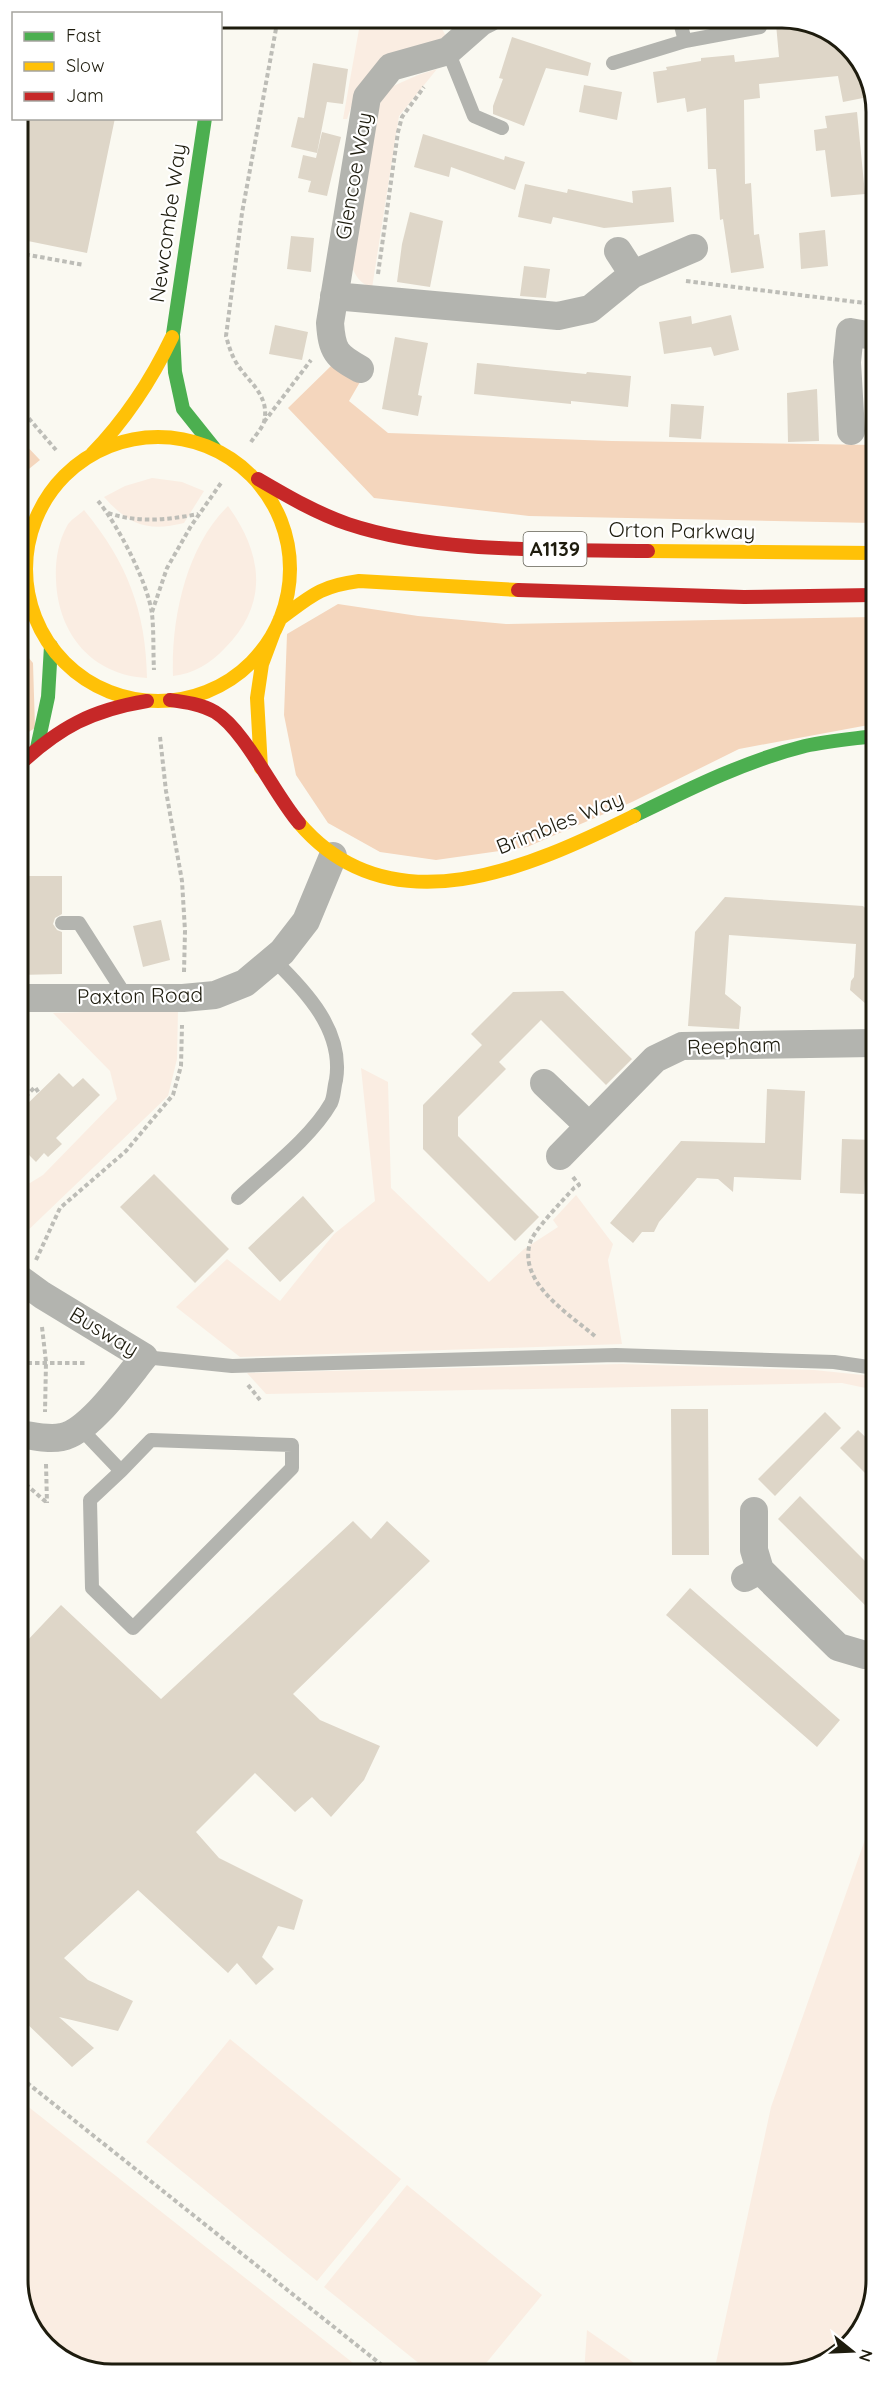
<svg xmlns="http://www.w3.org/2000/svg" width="894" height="2393" viewBox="0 0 894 2393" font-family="Quicksand,sans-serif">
<rect width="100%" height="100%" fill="#faf9f1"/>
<path fill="#faede2" d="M 361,18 L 436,18 L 447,38 L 358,87 L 347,119 L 343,119 Z
M 437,69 L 399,116 L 372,288 C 360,283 356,277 351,265 L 378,105 L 391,87 L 418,75 Z
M 152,478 L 182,482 L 204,491 L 184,523 C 148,532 129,525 104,497 L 125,486 Z
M 228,506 C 263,554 269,604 225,648 C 211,663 193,674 173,676 C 171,619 186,547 228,506 Z
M 84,510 C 127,562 146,611 147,678 C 92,675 58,634 56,580 C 55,562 58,542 67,526 C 70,520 79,515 84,510 Z
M 178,1009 L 177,1059 L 168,1096 L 21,1237 L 20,1181 L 30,1183 L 43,1175 L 117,1099 L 110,1071 L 53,1013 Z
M 361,1068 L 388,1082 L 391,1188 L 489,1282 L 524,1249 L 558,1227 L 553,1220 L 576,1195 L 613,1244 L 608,1260 L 622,1344 L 240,1357 L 176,1307 L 227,1259 L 280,1301 L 334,1234 L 375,1201 Z
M 622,1364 L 814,1370 L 863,1375 L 875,1379 L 875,1390 L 842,1383 L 266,1394 L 247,1373 Z
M 875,1830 L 876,2281 L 857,2338 L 807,2372 L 714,2372 L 771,2107 L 868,1831 Z
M 230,2039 L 401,2179 L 317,2281 L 146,2142 Z
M 21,2101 L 367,2374 L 106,2375 L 50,2352 L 21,2306 Z
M 407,2185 L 542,2295 L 478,2373 L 431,2373 L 324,2287 Z
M 587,2330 L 647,2372 L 584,2373 Z"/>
<path fill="#f4d6bd" d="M 333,364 L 360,382 L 349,401 L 388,433 L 612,441 L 873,445 L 873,523 L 529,516 L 374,498 L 288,408 Z
M 19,438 L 40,460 L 19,477 Z
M 338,604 L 418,616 L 506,624 L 873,617 L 874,724 L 739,749 L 632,802 L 527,847 L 436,860 L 380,852 L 328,823 L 296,775 L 284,715 L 287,634 Z
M 19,646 L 33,663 L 35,728 L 19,738 Z"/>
<path fill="#ded6c8" d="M 796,22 L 844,41 L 873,87 L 873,96 L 843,102 L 838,76 L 759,84 L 760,98 L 744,100 L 745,184 L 751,183 L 754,235 L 759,234 L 764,268 L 731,273 L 723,219 L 720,220 L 716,169 L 708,169 L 706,108 L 687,112 L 685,98 L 657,103 L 653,72 L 667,70 L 666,67 L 701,61 L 701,58 L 734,55 L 735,62 L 779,57 L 776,24 Z
M 512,37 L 591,63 L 588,76 L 546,68 L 524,126 L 493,114 L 493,106 L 503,79 L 499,78 Z
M 313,63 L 348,69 L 343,104 L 327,102 L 317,153 L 291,147 L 298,117 L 304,118 Z
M 584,85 L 622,92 L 617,120 L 579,112 Z
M 857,112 L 865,194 L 831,197 L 825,150 L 816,151 L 814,130 L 827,128 L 825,116 Z
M 18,118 L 115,118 L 87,253 L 18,239 Z
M 322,132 L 341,137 L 327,196 L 308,192 L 311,181 L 298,178 L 303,155 L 316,158 Z
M 423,134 L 504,160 L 505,156 L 525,162 L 515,190 L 451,167 L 449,177 L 414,167 Z
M 525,184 L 567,193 L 568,189 L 633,203 L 632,191 L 671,187 L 674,222 L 604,228 L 553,217 L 551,224 L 518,217 Z
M 410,212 L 443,221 L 430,287 L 397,282 L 402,244 Z
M 825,230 L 828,266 L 801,269 L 799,233 Z
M 291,236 L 314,238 L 311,272 L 287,269 Z
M 524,266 L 550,269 L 546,298 L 520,296 Z
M 731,315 L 739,350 L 714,356 L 711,347 L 664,354 L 659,322 L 691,316 L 692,324 Z
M 275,325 L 308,332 L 302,360 L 269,354 Z
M 395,337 L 428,343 L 418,395 L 422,396 L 418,416 L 382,409 Z
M 477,363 L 586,374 L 587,372 L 631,376 L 628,407 L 571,401 L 571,404 L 474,394 Z
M 817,389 L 819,441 L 788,442 L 787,393 Z
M 671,404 L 704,406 L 701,439 L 669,437 Z
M 19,876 L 62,876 L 62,914 L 55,918 L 53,924 L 57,930 L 62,932 L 62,974 L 19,975 Z
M 725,897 L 863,906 L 874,916 L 874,1011 L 850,990 L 851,981 L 854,977 L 856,944 L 729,935 L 725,994 L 741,1007 L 739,1029 L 688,1026 L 695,932 Z
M 161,920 L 170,960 L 143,967 L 133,926 Z
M 563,991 L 632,1059 L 606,1085 L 541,1020 L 499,1062 L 506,1069 L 458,1117 L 458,1136 L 539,1217 L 515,1241 L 423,1149 L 423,1105 L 482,1045 L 471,1034 L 513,992 Z
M 59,1073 L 73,1087 L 83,1078 L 100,1095 L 56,1138 L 62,1144 L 48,1157 L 44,1153 L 36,1162 L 20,1146 L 20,1111 Z
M 767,1089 L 805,1091 L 801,1180 L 734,1177 L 733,1192 L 718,1179 L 697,1178 L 659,1222 L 654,1232 L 642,1232 L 633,1243 L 610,1223 L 681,1141 L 765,1143 Z
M 842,1139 L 874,1140 L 874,1179 L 865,1178 L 864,1194 L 840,1193 Z
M 154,1174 L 229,1249 L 195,1283 L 120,1207 Z
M 303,1196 L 334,1231 L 280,1282 L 248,1248 Z
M 671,1409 L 708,1409 L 709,1555 L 672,1555 Z
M 825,1412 L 841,1428 L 775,1496 L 758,1479 Z
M 858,1430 L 875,1446 L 875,1483 L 840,1448 Z
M 800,1496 L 875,1571 L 875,1615 L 778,1519 Z
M 353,1521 L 371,1539 L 387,1521 L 430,1561 L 293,1694 L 320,1720 L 380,1746 L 364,1780 L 331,1817 L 312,1797 L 295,1812 L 255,1773 L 196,1832 L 219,1858 L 303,1900 L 294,1930 L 278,1926 L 262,1957 L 274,1969 L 256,1985 L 237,1963 L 228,1973 L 138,1890 L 64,1958 L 88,1980 L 133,2001 L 118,2031 L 59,2017 L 94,2048 L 72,2067 L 21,2018 L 20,1643 L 25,1643 L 61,1605 L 161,1699 Z
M 690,1588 L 840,1720 L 817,1747 L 666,1615 Z"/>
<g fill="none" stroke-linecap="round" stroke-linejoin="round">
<path stroke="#bdbdb7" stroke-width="4" stroke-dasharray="4.5 3" stroke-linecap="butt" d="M 18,253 L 84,265
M 378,274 L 398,132 L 402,117 L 424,87
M 686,281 L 873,304
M 19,407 L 56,450
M 264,422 L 311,360
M 251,442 C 255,436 262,428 264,422 C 270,397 251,384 239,367 C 232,357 229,347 226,336 L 242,213 L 278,18
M 98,501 C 118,525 148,583 152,614 C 154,632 153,652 154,670
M 108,513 C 138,523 168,520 198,514
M 152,612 L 167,568 L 191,526 L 221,483
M 160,737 L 166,791 L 182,881 L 185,931 L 184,972
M 20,1102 L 35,1087 L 39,1093
M 573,1177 L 579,1185 L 574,1188 C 564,1199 533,1231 530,1243 C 518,1283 569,1314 596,1337
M 36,1260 L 60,1208 L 126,1151 L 173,1095 L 181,1066 L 182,1025
M 42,1327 L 46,1362 L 45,1412
M 20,1363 L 86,1363
M 248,1385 L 260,1400
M 46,1464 L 47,1503
M 20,1479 L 46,1502
M 21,2078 L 393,2374"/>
<path stroke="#b3b4af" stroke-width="14" d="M 679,18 L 685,41 L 760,27
M 448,51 L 474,116 L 502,128
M 613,63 L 685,41
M 62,923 L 79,923 L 127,998
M 238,1198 C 268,1170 311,1138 331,1103 C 334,1097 334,1087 336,1080 C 344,1031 306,991 273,959
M 144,1357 L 232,1366 L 616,1355 L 834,1362 L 875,1368
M 81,1429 L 121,1471 L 90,1500 L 92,1588 L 133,1628 L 292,1468 L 292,1445 L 151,1440 L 121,1471"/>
<path stroke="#b3b4af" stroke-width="28" d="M 618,251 L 633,274
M 334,296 L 558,316 L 590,309 L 633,274 L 694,248
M 360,369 C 336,356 332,351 330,323 L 367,97 L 391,67 L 448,51 L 481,22 L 489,18
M 851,431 L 847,362 L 850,332 L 873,336
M 19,998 L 183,998 L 215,995 L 245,983 L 282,952 L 306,921 L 333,856
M 544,1083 L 588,1125
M 560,1156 L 655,1059 L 682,1046 L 874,1043
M 20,1279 L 42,1295 L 144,1357 C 126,1379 89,1432 62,1437 C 48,1440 34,1436 20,1434
M 760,1570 L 838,1647 L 865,1655 L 875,1655
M 745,1578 L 760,1570 L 754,1550 L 754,1511"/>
<path stroke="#4caf50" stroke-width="14" d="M 205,118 L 173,334 L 175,372 L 183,409 L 215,449
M 37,748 L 48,697 L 51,646
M 634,816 C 689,789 745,761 805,746 C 828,741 851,739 874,736"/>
<path stroke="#ffc107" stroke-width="14" d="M26 569a132 132 0 1 1 264 0a132 132 0 1 1-264 0Z
M 92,454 C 126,419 151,381 172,337
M 648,551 L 873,553
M 280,619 C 311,596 320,586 359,581 L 518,590
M 261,768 L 257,698 L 262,664 L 274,632
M 299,823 C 391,931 530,867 634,816"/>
<path stroke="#c62828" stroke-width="14" d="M 258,479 C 287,496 316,513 348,524 C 438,554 553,549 648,551
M 518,590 L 744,597 L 873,595
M 170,700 C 185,702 201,704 215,712 C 245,730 274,794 299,823
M 19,765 C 60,727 92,710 147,701"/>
</g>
<g text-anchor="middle" stroke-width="4.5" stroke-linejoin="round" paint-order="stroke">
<rect fill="#fff" stroke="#626056" stroke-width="1.5" x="523.5" y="532" width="63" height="34" rx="4.5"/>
<g font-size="20" font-weight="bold" fill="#1e1c0e">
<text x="555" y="556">A1139</text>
</g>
<g font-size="21" fill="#1e1c0e" stroke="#fff">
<text transform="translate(354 176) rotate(-80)" y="7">Glencoe Way</text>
<text transform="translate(168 223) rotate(-82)" y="7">Newcombe Way</text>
<text transform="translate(682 531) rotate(1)" y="7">Orton Parkway</text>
<text transform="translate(560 823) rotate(-22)" y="7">Brimbles Way</text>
<text transform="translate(140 996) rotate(-1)" y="7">Paxton Road</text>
<text transform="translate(734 1046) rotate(-2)" y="7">Reepham</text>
<text transform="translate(104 1332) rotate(31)" y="7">Busway</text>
</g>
</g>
<path d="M0 0H894V2393H0ZM112 28H782A84 84 0 0 1 866 112V2280A84 84 0 0 1 782 2364H112A84 84 0 0 1 28 2280V112A84 84 0 0 1 112 28Z" fill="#fff" fill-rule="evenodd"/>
<path fill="none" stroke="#1e1c0e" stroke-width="3" d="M112 28H782A84 84 0 0 1 866 112V2280A84 84 0 0 1 782 2364H112A84 84 0 0 1 28 2280V112A84 84 0 0 1 112 28Z"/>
<rect x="12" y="12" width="210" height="108" fill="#ffffff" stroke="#a5a49f" stroke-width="1.5"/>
<rect x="24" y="32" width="30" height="9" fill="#4caf50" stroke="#a5a49f" stroke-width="1.5"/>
<text x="66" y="42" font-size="18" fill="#1e1c0e">Fast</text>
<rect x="24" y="62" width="30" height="9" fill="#ffc107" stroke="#a5a49f" stroke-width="1.5"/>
<text x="66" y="72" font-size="18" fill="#1e1c0e">Slow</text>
<rect x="24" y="92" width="30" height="9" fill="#c62828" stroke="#a5a49f" stroke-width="1.5"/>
<text x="66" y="102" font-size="18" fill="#1e1c0e">Jam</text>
<g transform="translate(852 2351) rotate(108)" stroke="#ffffff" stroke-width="4.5" paint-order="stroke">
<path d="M0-4.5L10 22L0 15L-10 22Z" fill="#1e1c0e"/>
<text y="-9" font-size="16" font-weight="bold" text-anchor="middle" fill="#1e1c0e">N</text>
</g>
</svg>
